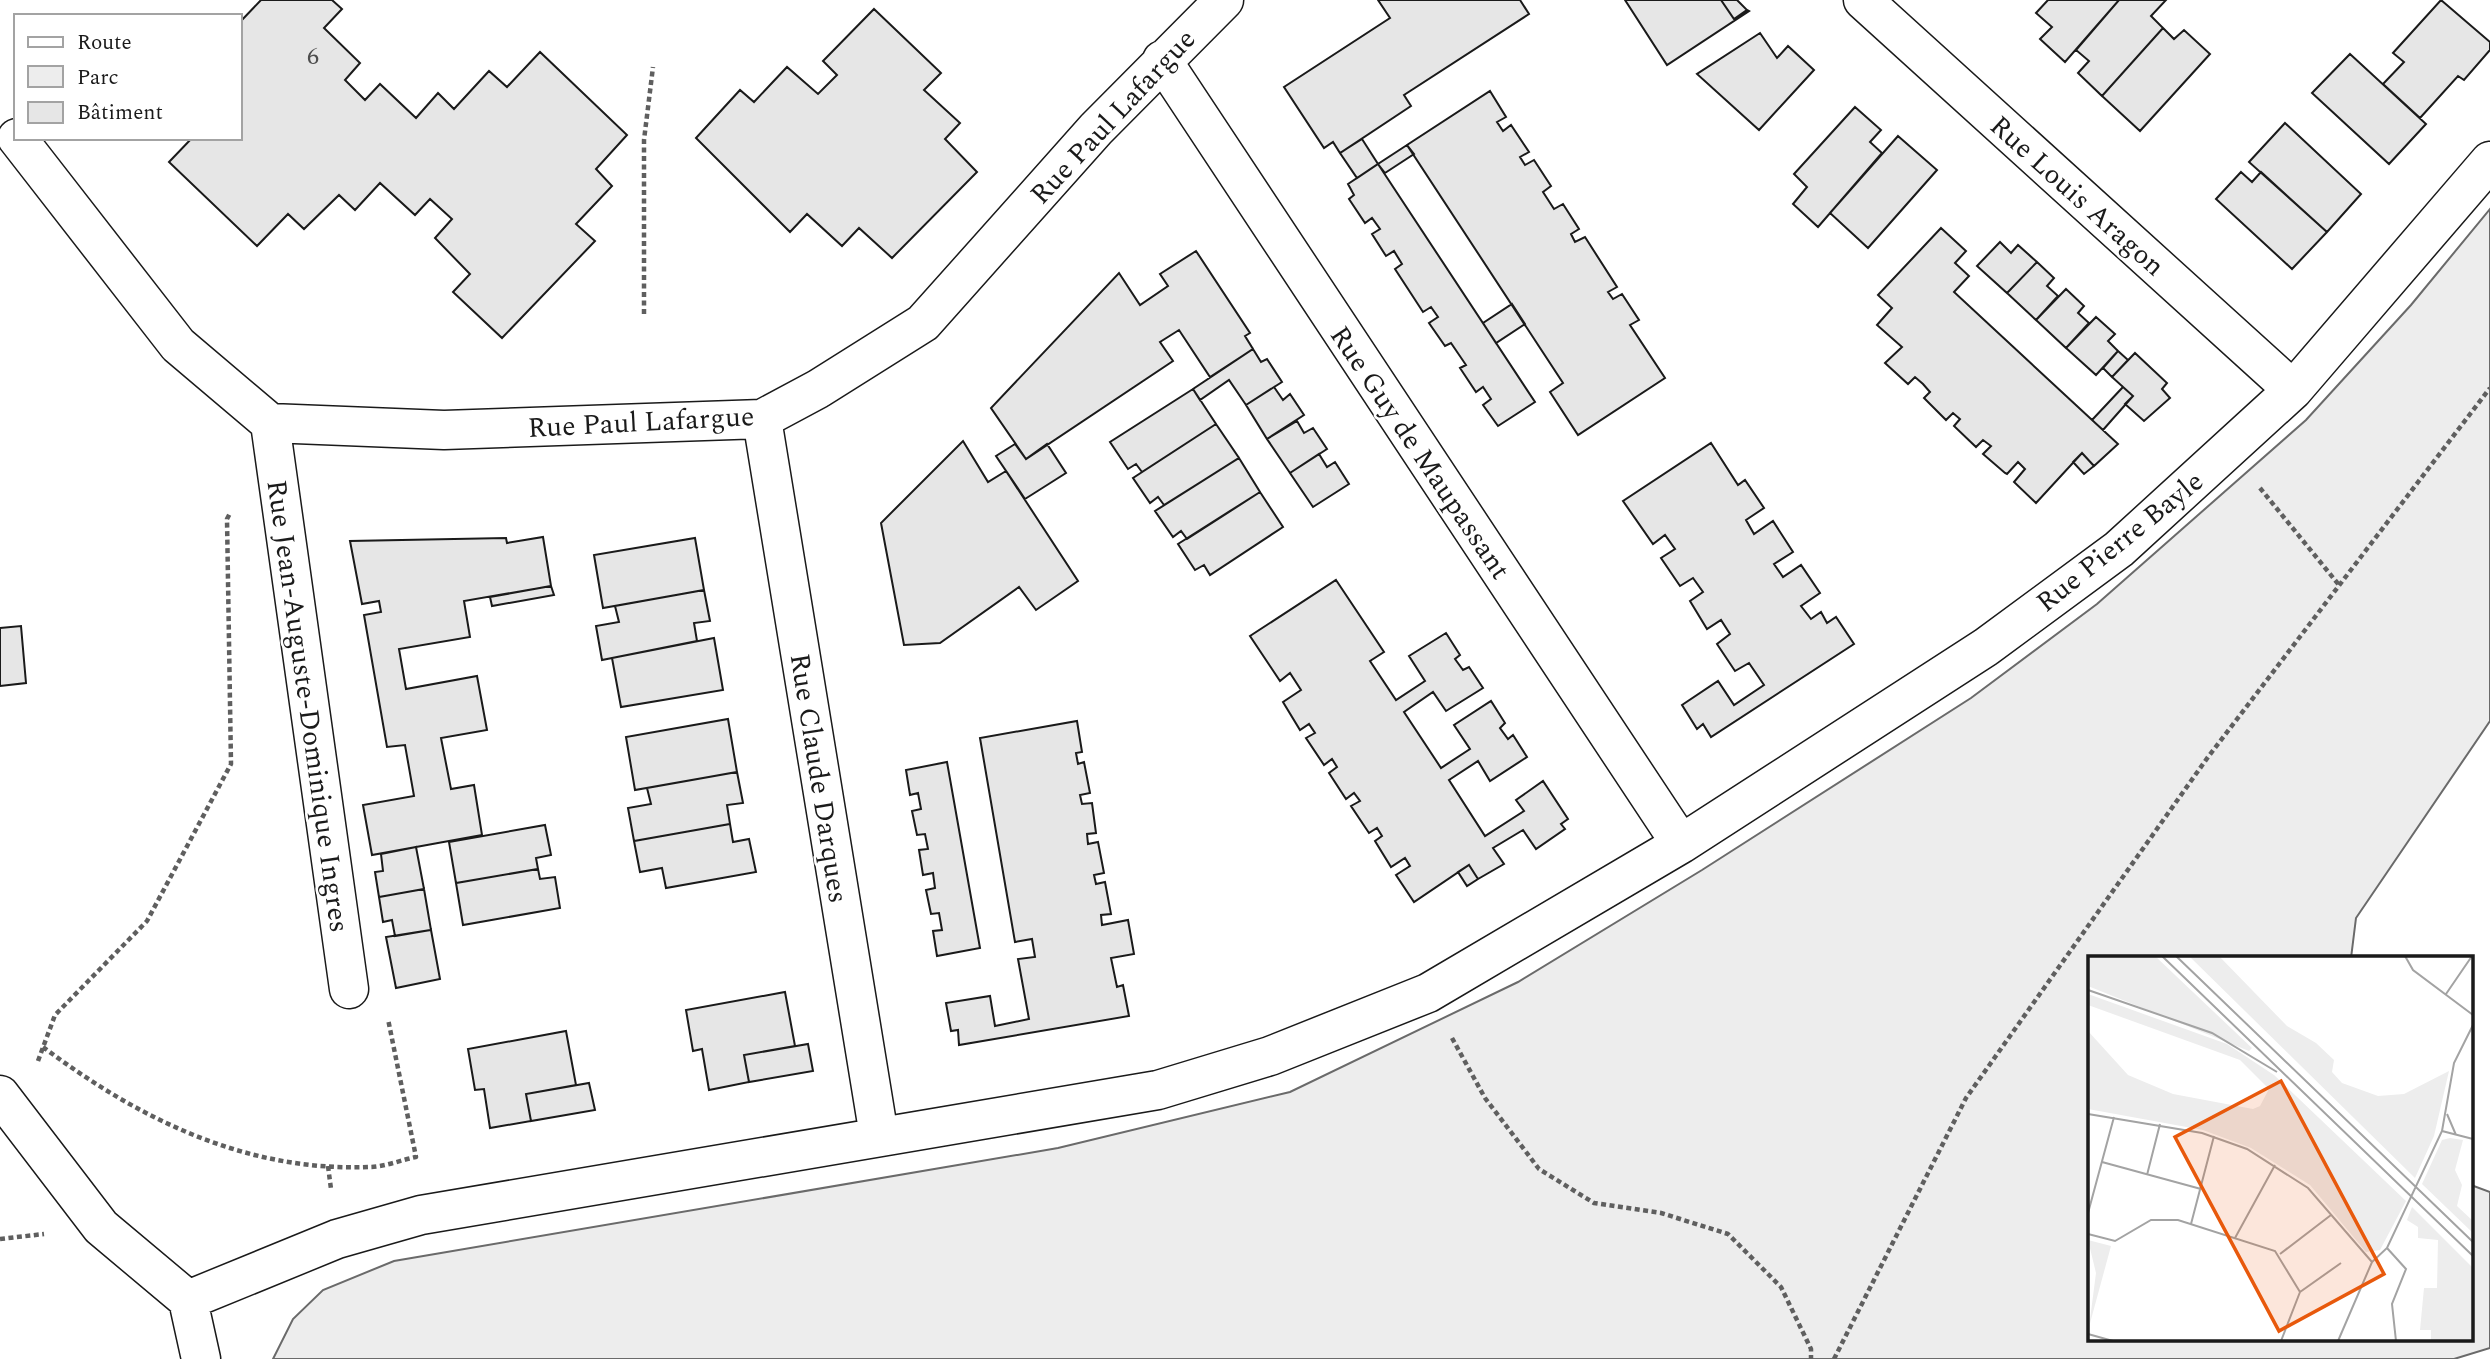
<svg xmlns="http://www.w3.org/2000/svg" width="2490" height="1359" viewBox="0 0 2490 1359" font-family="Spectral,serif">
<rect width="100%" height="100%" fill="#fff"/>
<path fill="#ededed" stroke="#6a6a6a" stroke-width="2" d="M 2490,209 L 2490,721 L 2356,918 L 2351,958 L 2089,958 L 2089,1340 L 2471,1340 L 2471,1185 L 2490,1192 L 2490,1348 L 2454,1359 L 273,1359 L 293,1319 L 323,1290 L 394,1261 L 1058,1148 L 1290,1092 L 1518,982 L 1702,870 L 1971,698 L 2097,604 L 2306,420 L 2411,305 Z"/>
<path fill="#e6e6e6" stroke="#1a1a1a" stroke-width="2" d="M 261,0 L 332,0 L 342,9 L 324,28 L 360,63 L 345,80 L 365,100 L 380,84 L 416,118 L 438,93 L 454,109 L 489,71 L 507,87 L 540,52 L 627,135 L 596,169 L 612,186 L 576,224 L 595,241 L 502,338 L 453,292 L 470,274 L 435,238 L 452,219 L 430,199 L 415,215 L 380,183 L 355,210 L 339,195 L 304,229 L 288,214 L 257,246 L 169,162 L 192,138 L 240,138 L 240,22 Z
M 1378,0 L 1520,0 L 1529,14 L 1404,95 L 1411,106 L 1340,153 L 1333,142 L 1324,148 L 1284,87 L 1390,18 Z
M 1625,0 L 1721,0 L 1734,19 L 1747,10 L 1749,11 L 1667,65 Z
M 1721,0 L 1737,0 L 1747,10 L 1734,19 Z
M 2048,0 L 2119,0 L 2065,62 L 2040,39 L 2052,27 L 2036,13 Z
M 2119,0 L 2166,0 L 2151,16 L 2163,28 L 2102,96 L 2078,73 L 2089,61 L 2076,50 Z
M 2441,0 L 2490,42 L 2490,50 L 2464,80 L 2458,76 L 2420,118 L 2383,84 L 2404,62 L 2393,53 Z
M 874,9 L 941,73 L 924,90 L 960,123 L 945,139 L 977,172 L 892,258 L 859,228 L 842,246 L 807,214 L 790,232 L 696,138 L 740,90 L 754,102 L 787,67 L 818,94 L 837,75 L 823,61 Z
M 2163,28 L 2174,39 L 2184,30 L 2210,54 L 2140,131 L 2102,96 Z
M 1760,33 L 1777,58 L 1788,46 L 1814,70 L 1759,130 L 1697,74 Z
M 2350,54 L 2426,124 L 2389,164 L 2312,93 Z
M 1490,91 L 1506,117 L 1497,122 L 1503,131 L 1511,125 L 1529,152 L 1520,157 L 1525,165 L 1534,160 L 1551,186 L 1543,192 L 1554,209 L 1563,204 L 1579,229 L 1571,234 L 1575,242 L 1585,237 L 1617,287 L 1608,292 L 1613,299 L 1622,294 L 1639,320 L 1630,325 L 1665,378 L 1578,435 L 1550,392 L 1563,383 L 1407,145 Z
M 1855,107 L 1881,130 L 1870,142 L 1882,153 L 1818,227 L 1793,204 L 1807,187 L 1794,174 Z
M 2285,123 L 2361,194 L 2327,232 L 2249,162 Z
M 1898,136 L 1937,170 L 1868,248 L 1830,213 Z
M 1362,139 L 1378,164 L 1357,178 L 1340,153 Z
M 1407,145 L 1414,154 L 1385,173 L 1378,164 Z
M 1378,164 L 1535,402 L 1498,426 L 1483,405 L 1491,399 L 1483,387 L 1476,392 L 1460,368 L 1466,365 L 1451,343 L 1445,346 L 1429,323 L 1438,317 L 1431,307 L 1423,312 L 1395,269 L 1402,264 L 1394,251 L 1386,256 L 1372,234 L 1380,229 L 1372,218 L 1365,223 L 1349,199 L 1354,195 L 1348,184 Z
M 2241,172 L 2252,182 L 2261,172 L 2327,232 L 2292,269 L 2216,199 Z
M 1941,228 L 1966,251 L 1955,263 L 1969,276 L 1954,292 L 2118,444 L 2094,466 L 2082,453 L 2036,503 L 2014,482 L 2025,469 L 2018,462 L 2007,474 L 2005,473 L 1983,454 L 1991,446 L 1983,440 L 1976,447 L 1954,426 L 1960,419 L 1953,413 L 1946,420 L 1924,398 L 1930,392 L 1923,384 L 1915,377 L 1908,384 L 1885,363 L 1902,347 L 1877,325 L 1892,308 L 1878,295 Z
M 2000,242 L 2011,253 L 2018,245 L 2037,262 L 2007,293 L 1977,266 Z
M 1196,251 L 1250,333 L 1245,336 L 1253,349 L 1210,377 L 1179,330 L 1160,342 L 1173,361 L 1026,459 L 991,408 L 1119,273 L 1140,305 L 1168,286 L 1160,274 Z
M 2037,262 L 2054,278 L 2047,286 L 2058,296 L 2036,320 L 2007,293 Z
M 2066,289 L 2084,306 L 2078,313 L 2089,323 L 2066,348 L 2036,320 Z
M 1512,304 L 1525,324 L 1496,343 L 1483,323 Z
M 2096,317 L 2115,334 L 2108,341 L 2118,351 L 2096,375 L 2066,348 Z
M 1253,349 L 1261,362 L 1267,359 L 1282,382 L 1246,405 L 1229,380 L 1200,400 L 1193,389 Z
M 2118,351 L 2128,360 L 2112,377 L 2103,368 Z
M 2135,353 L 2167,383 L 2162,389 L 2170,398 L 2144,421 L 2125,404 L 2133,396 L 2112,377 Z
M 1274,387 L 1283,400 L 1290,394 L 1304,415 L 1267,439 L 1246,405 Z
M 2123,387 L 2133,396 L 2103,430 L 2092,420 Z
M 1193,389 L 1216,424 L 1142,472 L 1136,464 L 1128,469 L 1110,442 Z
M 1297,421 L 1304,433 L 1313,428 L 1327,449 L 1290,473 L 1267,439 Z
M 1216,424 L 1239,458 L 1164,505 L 1158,497 L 1150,503 L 1133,478 Z
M 963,441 L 988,482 L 1006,471 L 1078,581 L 1036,610 L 1019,587 L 940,643 L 904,645 L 881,523 Z
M 1711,443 L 1738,485 L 1745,480 L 1764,508 L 1746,520 L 1754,534 L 1773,521 L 1793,552 L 1774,564 L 1783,577 L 1801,565 L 1820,593 L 1801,606 L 1811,619 L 1821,612 L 1827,623 L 1836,617 L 1854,644 L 1711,737 L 1703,724 L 1697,729 L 1682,705 L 1718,681 L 1734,705 L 1764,685 L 1749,663 L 1735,671 L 1717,644 L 1730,634 L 1721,620 L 1707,629 L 1690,601 L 1703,592 L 1693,578 L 1680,586 L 1661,558 L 1675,549 L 1665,535 L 1653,544 L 1623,501 Z
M 1015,444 L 1026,459 L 1047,444 L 1066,473 L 1025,499 L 996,456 Z
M 2082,453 L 2094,466 L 2084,474 L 2073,462 Z
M 1319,454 L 1327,467 L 1335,462 L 1349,484 L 1313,507 L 1290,473 Z
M 1239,458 L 1260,492 L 1187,539 L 1181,531 L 1173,537 L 1155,511 Z
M 1260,492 L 1283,527 L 1210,575 L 1204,565 L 1195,570 L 1178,544 Z
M 543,537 L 551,586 L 464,601 L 470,637 L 399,649 L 406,689 L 477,676 L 487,730 L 441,738 L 451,789 L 474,785 L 482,835 L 372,855 L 363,805 L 414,796 L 405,745 L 387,747 L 364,615 L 381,612 L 379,601 L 362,604 L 350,541 L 506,538 L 507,543 Z
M 695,538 L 704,590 L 603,608 L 594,555 Z
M 1336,580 L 1384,652 L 1370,661 L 1396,700 L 1425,681 L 1409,656 L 1446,633 L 1460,655 L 1455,659 L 1463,670 L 1469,667 L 1483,688 L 1446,711 L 1433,692 L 1404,712 L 1441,768 L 1470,749 L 1454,725 L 1491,701 L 1505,723 L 1500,728 L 1508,739 L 1513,735 L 1527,757 L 1490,781 L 1478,761 L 1449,780 L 1485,836 L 1524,811 L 1516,800 L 1543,781 L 1568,819 L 1561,824 L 1565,829 L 1536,849 L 1523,830 L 1493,848 L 1504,864 L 1478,879 L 1469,865 L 1414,902 L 1396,875 L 1410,866 L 1405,858 L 1391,867 L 1375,841 L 1382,836 L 1377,828 L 1369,833 L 1351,806 L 1360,801 L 1354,793 L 1346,799 L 1329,773 L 1337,767 L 1332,759 L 1324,765 L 1306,738 L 1315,733 L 1309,724 L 1300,730 L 1283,702 L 1301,690 L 1290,673 L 1280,681 L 1250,636 Z
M 551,586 L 554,595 L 492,606 L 490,597 Z
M 704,590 L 710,621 L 694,623 L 697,641 L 602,660 L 596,626 L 619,622 L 615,606 Z
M 21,626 L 26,683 L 0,686 L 0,628 Z
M 714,638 L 723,690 L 621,707 L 612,658 Z
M 728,719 L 737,772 L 635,790 L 626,737 Z
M 1077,721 L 1082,752 L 1076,753 L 1078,764 L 1084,762 L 1090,793 L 1080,795 L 1082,804 L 1092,803 L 1096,833 L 1087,834 L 1088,844 L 1098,842 L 1104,873 L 1094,875 L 1096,884 L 1105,882 L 1111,914 L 1101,915 L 1102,925 L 1128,920 L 1134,954 L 1111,958 L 1117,987 L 1123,985 L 1129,1016 L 959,1045 L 958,1030 L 951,1031 L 946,1003 L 990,996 L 995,1026 L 1029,1019 L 1018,959 L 1035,957 L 1032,939 L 1015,942 L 980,738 Z
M 947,762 L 980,948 L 937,956 L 933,931 L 942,930 L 939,913 L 931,914 L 926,890 L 935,888 L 933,873 L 923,875 L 919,850 L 928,849 L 925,834 L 917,835 L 912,811 L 921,809 L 918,793 L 910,795 L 906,770 Z
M 737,772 L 743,803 L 727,805 L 730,824 L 634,841 L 628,808 L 651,804 L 647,788 Z
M 730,824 L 733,842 L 749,839 L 756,872 L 666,888 L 662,868 L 640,872 L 634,841 Z
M 545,825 L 551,855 L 536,858 L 538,869 L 456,883 L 449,842 Z
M 416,847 L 424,889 L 379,897 L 375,872 L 383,871 L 381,854 Z
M 1469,865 L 1478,879 L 1467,886 L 1458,872 Z
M 538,869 L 540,879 L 555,877 L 560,908 L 463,925 L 456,883 Z
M 424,889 L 431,930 L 395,936 L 392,920 L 383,922 L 379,897 Z
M 431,930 L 440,979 L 396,988 L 386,937 Z
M 785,992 L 795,1046 L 744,1055 L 749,1082 L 709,1090 L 702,1049 L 693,1051 L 686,1010 Z
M 566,1031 L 576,1085 L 526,1094 L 531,1121 L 490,1128 L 484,1089 L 475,1090 L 468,1049 Z
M 808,1044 L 813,1071 L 749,1082 L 744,1055 Z
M 589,1083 L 595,1110 L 531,1121 L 526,1094 Z"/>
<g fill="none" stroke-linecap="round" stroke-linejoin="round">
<defs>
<path id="minor" d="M 1863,0 L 2293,390
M 1162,60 L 1681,844
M 17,138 L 178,345 L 270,423
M 762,419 L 879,1136
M 270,423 L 444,430 L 762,419 L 818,389 L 923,323 L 1096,129 L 1224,0
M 270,423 L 349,989
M 0,1095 L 101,1227 L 188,1300 L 201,1359
M 188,1300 L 337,1239 L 421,1215 L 1158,1090 L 1270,1056 L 1428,993 L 1681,844 L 1986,647 L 2119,549 L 2293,390 L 2490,161"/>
</defs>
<use href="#minor" stroke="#1a1a1a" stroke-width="41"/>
<path stroke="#5f5f5f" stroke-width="4.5" stroke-dasharray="5 3.5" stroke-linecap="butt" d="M 644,314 L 644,140 L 653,67
M 2260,488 L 2339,585
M 1452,1038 L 1485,1098 L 1539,1169 L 1594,1203 L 1661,1213 L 1728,1234 L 1781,1287 L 1811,1349 L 1811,1359
M 43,1047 C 139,1119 246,1172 369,1167 C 384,1167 401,1160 416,1157 L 388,1019
M 38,1061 L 55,1015 L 147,921 L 231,764 L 227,519 L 230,513
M 328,1166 L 331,1189
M 0,1239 L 44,1234
M 1834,1359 L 1966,1098 L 2208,757 L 2490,388"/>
<use href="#minor" stroke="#fff" stroke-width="38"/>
</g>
<g text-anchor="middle" stroke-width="5" stroke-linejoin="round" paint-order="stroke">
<g font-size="24" fill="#4d4d4d">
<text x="313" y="64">6</text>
</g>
<g font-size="28" fill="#1a1a1a" stroke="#fff">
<text transform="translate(1112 116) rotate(-47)" y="10">Rue Paul Lafargue</text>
<text transform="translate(2078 195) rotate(42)" y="10">Rue Louis Aragon</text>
<text transform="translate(641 421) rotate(-3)" y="10">Rue Paul Lafargue</text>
<text transform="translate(1421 452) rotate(56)" y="10">Rue Guy de Maupassant</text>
<text transform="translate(2119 541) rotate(-39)" y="10">Rue Pierre Bayle</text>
<text transform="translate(309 706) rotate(82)" y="10">Rue Jean-Auguste-Dominique Ingres</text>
<text transform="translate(820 778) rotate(81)" y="10">Rue Claude Darques</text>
</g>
</g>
<g transform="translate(2088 956)">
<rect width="385" height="385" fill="#fff"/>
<path d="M 0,0 L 67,0 L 164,92 L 161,95 L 0,30 ZM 101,0 L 131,0 L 199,70 L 228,87 L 246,104 L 244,116 L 254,127 L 290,140 L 316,138 L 361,115 L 346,180 L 327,222 ZM 0,38 L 139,88 L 186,119 L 318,245 L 292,294 L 278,296 L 222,229 L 163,192 L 115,174 L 0,153 L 0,75 L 40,119 L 85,138 L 165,153 L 172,150 L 181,133 L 152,104 L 0,49 ZM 362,182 L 375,184 L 367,214 L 374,229 L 369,250 L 385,265 L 385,277 L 334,228 L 354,184 ZM 324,251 L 385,312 L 385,385 L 343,385 L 343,374 L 332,374 L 336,332 L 349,332 L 350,284 L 330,282 L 330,271 L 319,264 ZM 0,284 L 23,290 L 1,371 L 8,317 Z" fill="#ededed"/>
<path fill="none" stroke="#a3a3a3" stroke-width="2" d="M 74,0 L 385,300M 88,0 L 385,286M 317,0 L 325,14 L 385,59M 0,34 L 124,77 L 189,116M 358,38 L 384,0M 0,158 L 114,177 L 159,193 L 220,232 L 284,306M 359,158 L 368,179M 354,175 L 385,183M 14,206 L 113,233M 59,219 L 72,168M 0,257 L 26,161M 103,268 L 126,180M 0,278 L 27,285 L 63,264 L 90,264 L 187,295 L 212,336M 147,282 L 187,209M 299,292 L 318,313 L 304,348 L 308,385M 192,298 L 243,259M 212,336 L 253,307M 0,378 L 25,385M 193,385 L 212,336M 250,385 L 284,306 L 299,292 L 354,175 L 366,107 L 385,69"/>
<path fill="#e8590c" fill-opacity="0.15" stroke="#e8590c" stroke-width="3.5" d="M 193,125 L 296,318 L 191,375 L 87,181 Z"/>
<rect width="385" height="385" fill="none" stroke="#1a1a1a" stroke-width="3.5"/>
</g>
<rect x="14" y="14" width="228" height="126" fill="#ffffff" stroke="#a3a3a3" stroke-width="2"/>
<rect x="28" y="37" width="35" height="10" fill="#ffffff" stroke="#a3a3a3" stroke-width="2"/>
<text x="77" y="49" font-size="21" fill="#1a1a1a">Route</text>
<rect x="28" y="66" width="35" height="21" fill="#ededed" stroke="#a3a3a3" stroke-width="2"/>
<text x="77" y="84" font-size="21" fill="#1a1a1a">Parc</text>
<rect x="28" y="102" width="35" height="21" fill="#e6e6e6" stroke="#a3a3a3" stroke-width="2"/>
<text x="77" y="119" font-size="21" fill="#1a1a1a">Bâtiment</text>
</svg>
